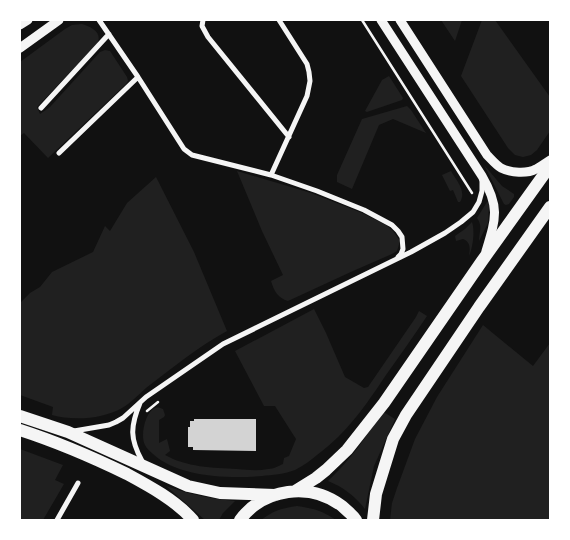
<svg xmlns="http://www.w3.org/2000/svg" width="570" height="540" viewBox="0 0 570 540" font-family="Commissioner,sans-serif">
<rect width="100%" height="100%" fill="#111"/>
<path fill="#202020" d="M 441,20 L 462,20 L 455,41 Z
M 482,20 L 495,20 L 550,97 L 550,131 L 537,150 L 531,155 L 523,157 L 515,155 L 508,148 L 461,76 Z
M 82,24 C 92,27 103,33 97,44 L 37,107 L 40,114 L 50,107 L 100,52 L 105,50 L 110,51 L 127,77 L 128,81 L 126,84 L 48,158 L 24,133 L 20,136 L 20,62 L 65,29 L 72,25 Z
M 389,76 L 403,98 L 402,100 L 367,112 L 365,111 L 382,80 Z
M 407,106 L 411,110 L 426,133 L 393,119 L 379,125 L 352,189 L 337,182 L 337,175 L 362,119 Z
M 484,165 L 502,186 L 514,194 L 514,197 L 509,204 L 506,205 L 504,204 Z
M 237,171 L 311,193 L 362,213 L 386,225 L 393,231 L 400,241 L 397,251 L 392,254 L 353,271 L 288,301 C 278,298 274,291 271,281 L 283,275 L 262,231 Z
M 451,171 C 456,180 467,191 460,202 L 458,202 L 453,190 L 450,191 L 442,175 Z
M 156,177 L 194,252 L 227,331 C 198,347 172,368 146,388 C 138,395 131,403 122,408 C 103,419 73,421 52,415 L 53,407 L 20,395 L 20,303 L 30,293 L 40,287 L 52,272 L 93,252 L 105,226 L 110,231 L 127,203 Z
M 487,202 L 489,203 L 488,223 L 479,241 C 479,232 483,226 477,218 Z
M 472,222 C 475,230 473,248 469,256 C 470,249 471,242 463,239 L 456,241 L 455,236 L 465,229 Z
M 314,309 L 326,333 L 345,377 L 364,388 L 368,387 L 416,317 L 419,311 L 427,316 C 414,336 400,355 386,375 C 366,405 347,433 317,455 C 310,461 303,466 295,470 C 285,474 272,475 262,476 C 228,479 178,477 153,454 C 150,451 147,449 145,445 C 140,436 145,412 155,408 C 158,407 160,408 163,409 L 165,415 L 164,417 L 159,420 L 159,443 L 167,439 L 170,451 L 165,455 C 186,467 213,468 237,469 C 248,470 258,471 268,469 C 274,469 278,466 283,464 L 284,458 L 289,456 L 296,439 L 275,406 L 264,406 L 235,351 Z
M 483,325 L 533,366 L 550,343 L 550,520 L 390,520 L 392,503 L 397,488 L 415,439 L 437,397 Z
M 382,411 L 395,419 L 374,466 L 365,509 C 355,496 343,487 328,481 C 352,458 365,439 382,411 Z
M 20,449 L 63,465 L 55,480 L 64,484 L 43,520 L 20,520 Z
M 166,486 C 189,494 211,499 235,501 L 223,513 L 219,520 L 205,520 Z
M 297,506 C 312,508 323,511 336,520 L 261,520 C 273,511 282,508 297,506 Z"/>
<path fill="#d3d3d3" d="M 194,419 L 256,419 L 256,451 L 193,450 L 193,447 L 188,447 L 188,427 L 190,427 L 190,421 L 194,421 Z"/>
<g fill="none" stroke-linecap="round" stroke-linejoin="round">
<path stroke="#f5f5f5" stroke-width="2.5" d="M 362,20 L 472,193
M 147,411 L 158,402"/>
<path stroke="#f5f5f5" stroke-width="5" d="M 99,20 L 138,77 L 184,149 L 192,155 L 271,175 L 317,191 L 364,210 L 392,225 L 398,231 L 402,237 L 403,249 L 401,254 L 398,257
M 203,20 L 202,26 L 208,37 L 289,137
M 41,108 L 109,34
M 59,153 L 138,77
M 271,175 L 307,96 L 310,81 L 309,72 L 307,64 L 279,20
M 140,403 C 130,427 130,439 142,461
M 74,431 L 109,425 L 116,422 L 123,418 L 146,397 L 223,344 L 411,252 L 445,233 L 461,222 L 473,212 L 479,202 L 482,191 L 482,180
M 57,520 L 78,483"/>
<path stroke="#f5f5f5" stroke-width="9" d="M 381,20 L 482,176 C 500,207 496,218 486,251
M 400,20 L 487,155 C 491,159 496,165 501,168 C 511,173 527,174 536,169 C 541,166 546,163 550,160
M 20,25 L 28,20
M 20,48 L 59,20"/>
<path stroke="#f5f5f5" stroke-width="12" d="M 20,416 L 68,432 L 188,486 L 220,493 L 275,495
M 20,430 C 57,442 92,457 127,474 C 151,487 175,500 193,520
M 295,491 L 316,478 L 326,470 L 347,450 L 384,403 L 482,261 L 550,166
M 240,520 C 264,488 310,482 342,506 C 347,511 352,514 356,520
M 373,520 L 376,494 L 384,468 L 393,439 L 406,415 L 479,307 L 550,207"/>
</g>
<rect width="570" height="540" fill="none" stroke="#ffffff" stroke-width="42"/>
</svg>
